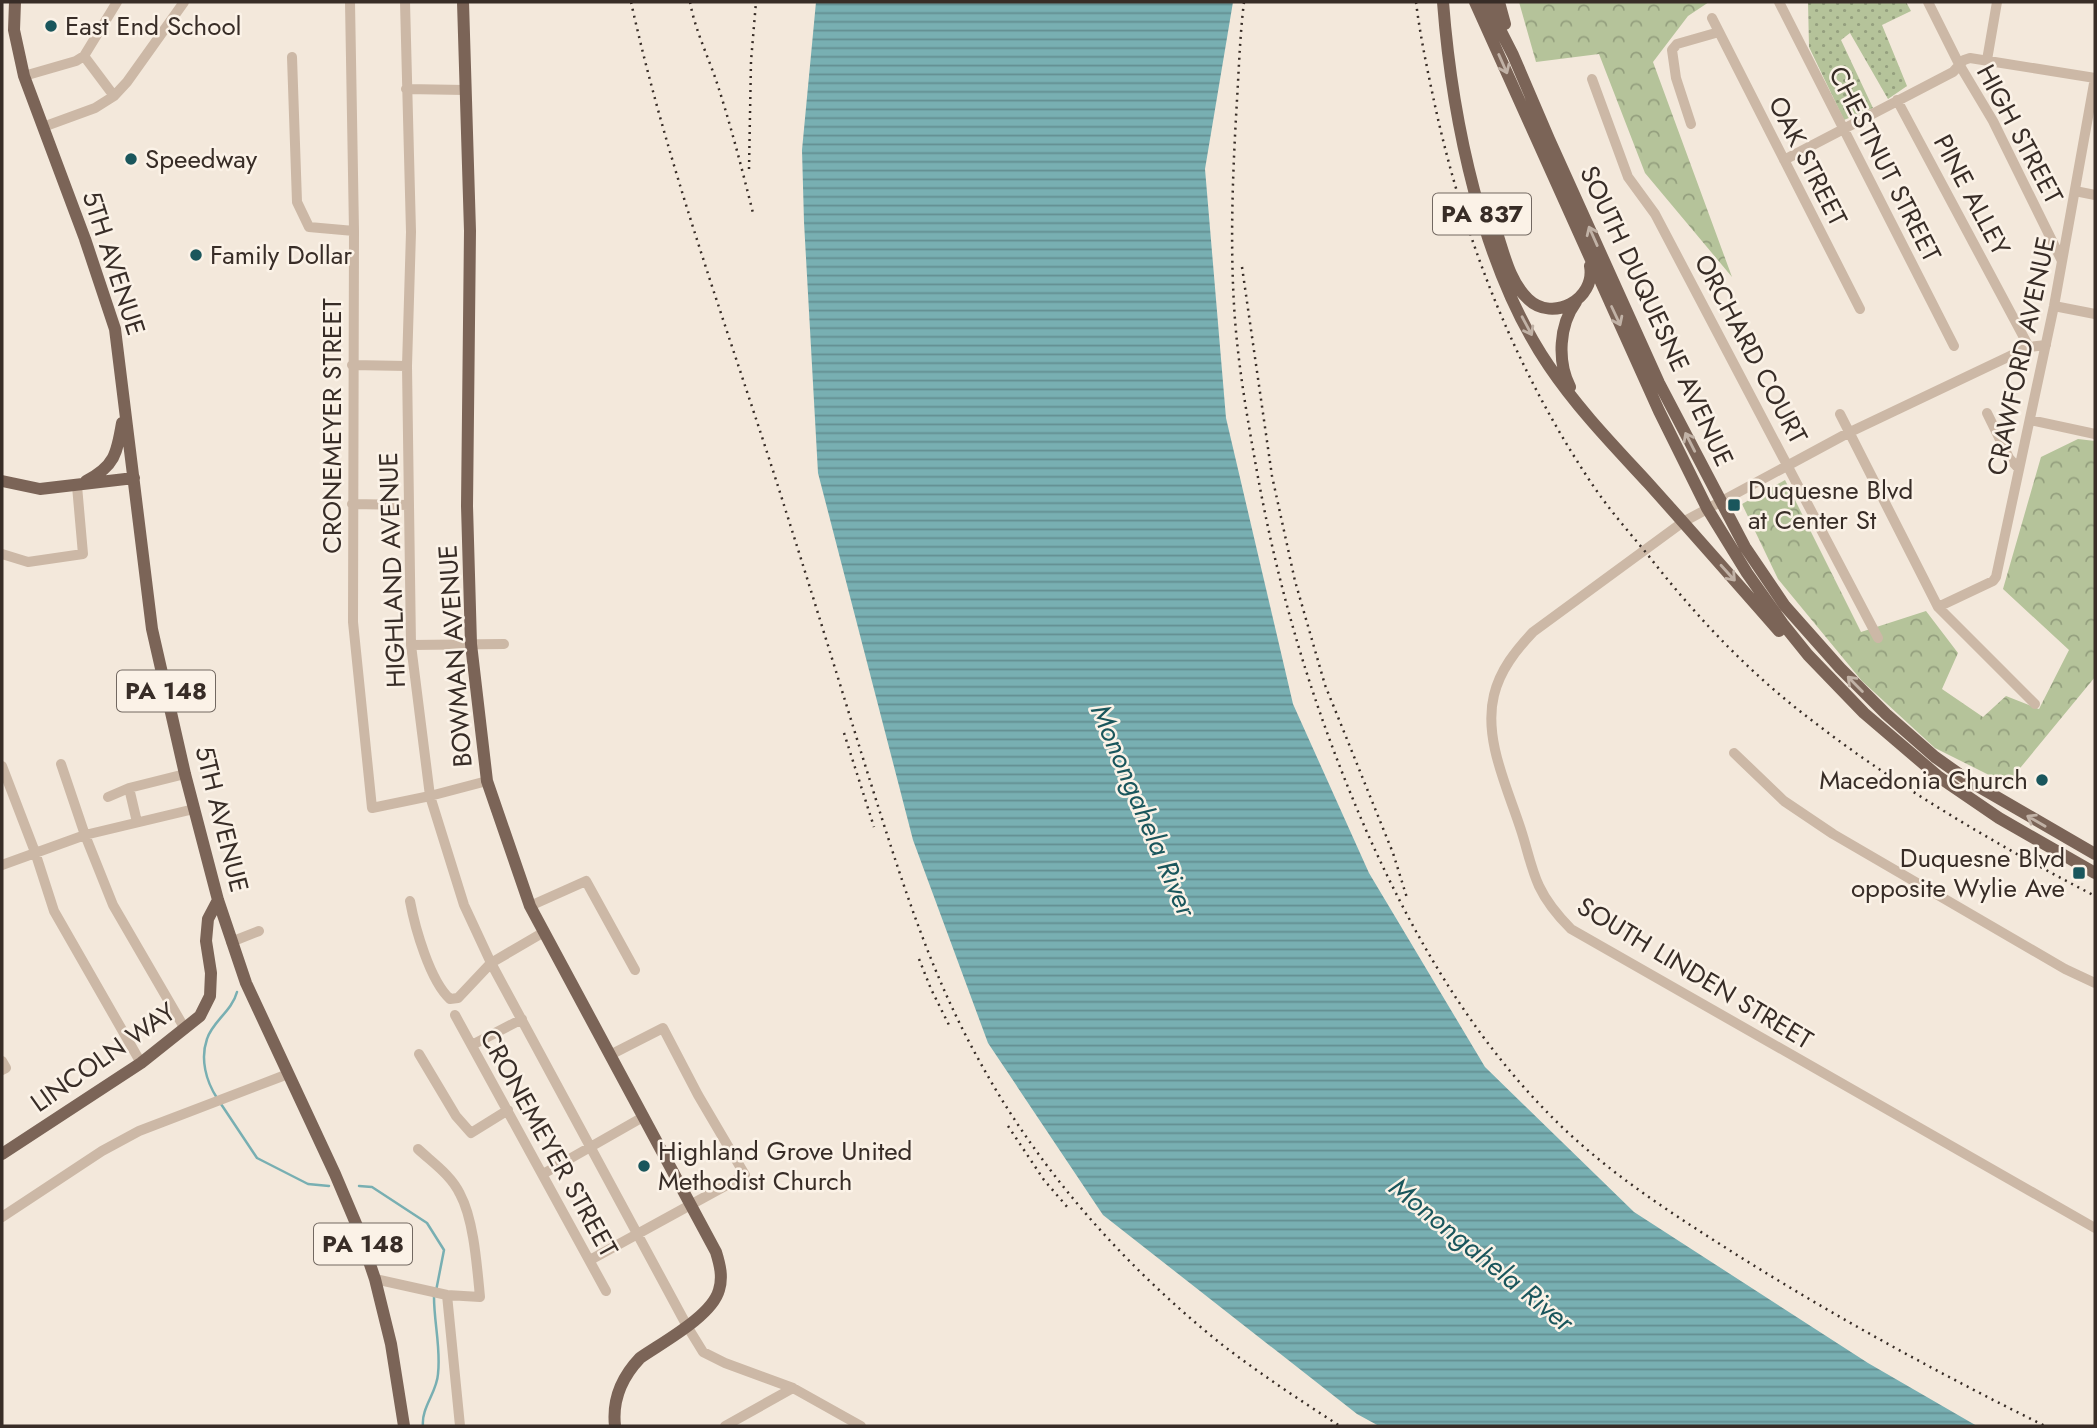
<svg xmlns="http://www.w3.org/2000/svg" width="2097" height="1428" viewBox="0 0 2097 1428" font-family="Jost,sans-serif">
<defs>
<pattern id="grass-dots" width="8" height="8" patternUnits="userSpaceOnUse" patternTransform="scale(1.75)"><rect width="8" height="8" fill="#b5c39a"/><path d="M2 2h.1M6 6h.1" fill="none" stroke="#949f7e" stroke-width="1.8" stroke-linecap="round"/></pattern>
<pattern id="forest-crowns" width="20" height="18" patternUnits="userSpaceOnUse" patternTransform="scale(1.75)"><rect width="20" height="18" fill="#b5c39a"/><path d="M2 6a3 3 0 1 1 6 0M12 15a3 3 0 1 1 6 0" fill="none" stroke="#949f7e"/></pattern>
<pattern id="water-rules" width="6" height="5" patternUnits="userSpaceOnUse" patternTransform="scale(1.75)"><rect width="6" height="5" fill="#78afb2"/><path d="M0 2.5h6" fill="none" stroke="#638f91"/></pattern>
</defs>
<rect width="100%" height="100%" fill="#f3e8db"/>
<path fill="url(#grass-dots)" d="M 1808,2 L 1906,2 L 1911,11 L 1882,25 L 1907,86 L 1888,99 L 1850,33 L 1841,40 L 1873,108 L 1844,120 L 1809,47 Z"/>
<path fill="url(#forest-crowns)" d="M 1519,2 L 1709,2 L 1688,16 L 1653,62 L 1732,277 L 1645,173 L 1599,54 L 1536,62 Z
M 2078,439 L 2095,441 L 2095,677 L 2007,784 L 1935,748 L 1862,681 L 1778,579 L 1742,504 L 1785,480 L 1861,632 L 1926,611 L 1958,653 L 1942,689 L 1983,717 L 2006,696 L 2039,709 L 2069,650 L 2003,589 L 2041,457 Z"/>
<path fill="url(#water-rules)" d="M 816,2 L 1233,2 L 1205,169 L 1226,418 L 1293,704 L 1369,873 L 1485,1067 L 1634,1212 L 1868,1363 L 1977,1426 L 1379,1426 L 1357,1414 L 1103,1215 L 988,1043 L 913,840 L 818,473 L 804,222 L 802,150 Z"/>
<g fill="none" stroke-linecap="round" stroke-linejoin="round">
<path stroke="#78afb2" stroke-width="2.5" d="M 217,1098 C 206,1081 200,1059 207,1039 C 212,1022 232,1011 237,992
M 221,1104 L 257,1158 L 308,1184 L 329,1186
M 359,1186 L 372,1187 L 427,1223 L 444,1250 L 436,1291
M 423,1426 C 421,1408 437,1392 438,1374 C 441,1348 434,1323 434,1297"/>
<path stroke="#ccb8a6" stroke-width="10" d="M 350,2 L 354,231 L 353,622 L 372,808 L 430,796 L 487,781
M 405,2 L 411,232 L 407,366 L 411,645 L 430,796 L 464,905 L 491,963 L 687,1326 L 703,1352 L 725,1363 L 793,1388 L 861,1426
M 1779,2 L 1954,346
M 1928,2 L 1959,64 L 1993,121 L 2062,261
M 1712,18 L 1860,309
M 84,56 L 114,96
M 292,57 L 297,202 L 309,227 L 354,231
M 1987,60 L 1997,2
M 24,76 L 76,61 L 84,56 L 117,2
M 1592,79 L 1628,177 L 1655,214 L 1878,638
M 406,89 L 465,90
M 1897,100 L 2029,347
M 1691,124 L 1676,78 L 1672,50 L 1677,44 L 1719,32
M 43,127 L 95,108 L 114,96 L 127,82 L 184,2
M 1784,160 L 1953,72 L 1964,60 L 1970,58 L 2095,78
M 2075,191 L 2095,195
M 2054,306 L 2095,314
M 2046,345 L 2029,347 L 1848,433 L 1683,522 L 1533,632 C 1516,650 1500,670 1494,695 C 1483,739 1508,789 1521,830 C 1527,848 1531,869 1539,886 C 1547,903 1558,916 1571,929 L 2095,1228
M 352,365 L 407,366
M 1987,413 L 2009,458 L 2019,469
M 1840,414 L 1938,607 L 2035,704
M 2030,420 L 2095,434
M 352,504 L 409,505
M 2,554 L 28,562 L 83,554 L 77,486
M 1938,607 L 1993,581 L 1996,577 L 2054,306 L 2095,78
M 411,645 L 504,644
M 1734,753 L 1784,801 L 1833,834 L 2065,969 L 2095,983
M 61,764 L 85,835 L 113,905 L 185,1029
M 2,766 L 35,852 L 54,911 L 141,1063
M 129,788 L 137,822
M 108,797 L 129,788 L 185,774
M 2,865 L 85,835 L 194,809
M 410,901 C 415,928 430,981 450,999 L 458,998 L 491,963 L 544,932
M 530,906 L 586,881 L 635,970
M 231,942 L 259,931
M 455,1015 L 606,1291
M 472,1045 L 522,1019
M 419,1054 L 456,1116 L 471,1133 L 508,1110
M 2,1061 L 6,1068 L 2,1070
M 543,1174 L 643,1117
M 2,1217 L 102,1151 L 139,1131 L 288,1074
M 590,1260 L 745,1175 L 698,1095 L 663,1028 L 610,1055
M 375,1279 L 447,1295 L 480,1297 C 477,1267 474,1220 460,1194 C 451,1175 433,1163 418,1149
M 447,1295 L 460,1426
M 725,1426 L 793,1388"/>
<path stroke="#7b6457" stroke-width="12" d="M 15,2 L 14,30 L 24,76 L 85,239 L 115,329 L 152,629 L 185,774 L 218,900 L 246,983 L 335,1174 L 357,1226 L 375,1279 L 391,1344 L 404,1426
M 463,2 L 470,231 L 467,506 L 471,644 L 487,781 L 530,906 L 716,1252 C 720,1265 723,1277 719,1290 C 712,1316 663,1342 640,1358 C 622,1377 612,1399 615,1426
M 1443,2 C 1452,119 1482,268 1549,366 C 1578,409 1614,446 1649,484 C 1693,533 1736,582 1779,631
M 1475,2 L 1659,411 L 1707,508 L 1747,573 L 1783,624 L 1808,655 L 1864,713 L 1939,777 L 1999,818 L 2095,873
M 1486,2 L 1513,55 L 1549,139 L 1659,383 L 1745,547 L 1785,606 L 1840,668 L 1886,714 L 1935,757 L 1969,781 L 2095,854
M 1499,2 L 1505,24
M 1498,236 C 1505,258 1511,283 1528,299 C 1553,323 1596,299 1590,266
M 1570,387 C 1557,361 1559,325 1576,302
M 2,481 L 40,489 L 134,478
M 86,481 C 115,466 117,453 122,423
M 2,1154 L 141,1063 L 200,1016 L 210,996 L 211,973 L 206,941 L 208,919 L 218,900"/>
<path stroke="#382d27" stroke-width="2.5" stroke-dasharray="2 5" stroke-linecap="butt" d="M 631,2 C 670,178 735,348 789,521 C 817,609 844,698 872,787 C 902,882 931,975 980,1062 C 1040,1172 1127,1269 1225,1347 C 1262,1375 1301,1401 1340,1426
M 690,2 C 695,30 708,56 717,83 C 731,126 742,169 753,213
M 1244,2 C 1240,34 1239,67 1237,100 C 1233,167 1230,237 1234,305 C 1237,356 1245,405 1254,455 C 1277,588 1312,706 1366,830 C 1414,938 1475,1043 1561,1126 C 1611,1174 1668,1211 1726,1248 C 1828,1313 1936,1372 2045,1426
M 1416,2 C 1420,35 1427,68 1434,101 C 1463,236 1513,365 1590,481 C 1607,507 1628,531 1648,555 C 1690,609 1738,661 1791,704 C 1884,779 1989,841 2095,896
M 749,169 L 751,61 L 756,2
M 1242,267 L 1272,476 L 1295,581 L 1325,685 L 1393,853 L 1407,898
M 844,733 L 874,827
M 919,959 L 931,989 L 951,1029
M 1008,1126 L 1044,1180 L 1069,1209"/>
</g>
<defs><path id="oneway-shaft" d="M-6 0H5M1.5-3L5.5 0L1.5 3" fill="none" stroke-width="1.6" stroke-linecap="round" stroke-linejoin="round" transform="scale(1.75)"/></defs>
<g stroke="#c1b2a6">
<use href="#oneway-shaft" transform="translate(1503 64) rotate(66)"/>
<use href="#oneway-shaft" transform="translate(1593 236) rotate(-114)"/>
<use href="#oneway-shaft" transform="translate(1616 316) rotate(65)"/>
<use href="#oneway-shaft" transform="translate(1527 326) rotate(62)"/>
<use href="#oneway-shaft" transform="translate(1690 442) rotate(-117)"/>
<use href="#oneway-shaft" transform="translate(1728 573) rotate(48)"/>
<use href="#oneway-shaft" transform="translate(1855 684) rotate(-135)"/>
<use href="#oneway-shaft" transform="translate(2036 821) rotate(-150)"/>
</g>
<g fill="#1a565c" stroke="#fbf2e7" stroke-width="2.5">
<circle cx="51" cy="26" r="7"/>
<circle cx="131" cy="159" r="7"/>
<circle cx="196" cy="255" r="7"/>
<rect x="1727" y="498" width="14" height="14" rx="3.5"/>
<circle cx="2042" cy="780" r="7"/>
<rect x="2072" y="866" width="14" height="14" rx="3.5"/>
<circle cx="644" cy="1166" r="7"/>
</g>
<g text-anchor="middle" stroke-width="5" stroke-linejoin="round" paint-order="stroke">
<g fill="#fbf2e7" stroke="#726861" stroke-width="2">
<rect x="1433" y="193.5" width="98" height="41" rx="5"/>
<rect x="117" y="670.5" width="98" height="41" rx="5"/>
<rect x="314" y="1223.5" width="98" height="41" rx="5"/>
</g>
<g font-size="24" font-weight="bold" fill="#382d27">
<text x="1482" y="222">PA 837</text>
<text x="166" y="699">PA 148</text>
<text x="363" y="1252">PA 148</text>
</g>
<g font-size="26" fill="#382d27" stroke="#fbf2e7" text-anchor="start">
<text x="65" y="35">East End School</text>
<text x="145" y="168">Speedway</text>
<text x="210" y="264">Family Dollar</text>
<text x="1748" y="499">Duquesne Blvd<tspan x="1748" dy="30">at Center St</tspan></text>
<text x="2028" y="789" text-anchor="end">Macedonia Church</text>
<text x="2065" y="867" text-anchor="end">Duquesne Blvd<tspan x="2065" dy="30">opposite Wylie Ave</tspan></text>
<text x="658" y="1160">Highland Grove United<tspan x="658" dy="30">Methodist Church</tspan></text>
</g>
<g font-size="26" fill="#382d27" stroke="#fbf2e7">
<text transform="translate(2020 134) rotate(62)" y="9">HIGH STREET</text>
<text transform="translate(1808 161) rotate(63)" y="9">OAK STREET</text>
<text transform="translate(1885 164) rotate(63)" y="9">CHESTNUT STREET</text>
<text transform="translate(1972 195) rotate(62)" y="9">PINE ALLEY</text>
<text transform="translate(114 263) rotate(72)" y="9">5TH AVENUE</text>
<text transform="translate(1657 316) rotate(65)" y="9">SOUTH DUQUESNE AVENUE</text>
<text transform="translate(1751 349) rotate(62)" y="9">ORCHARD COURT</text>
<text transform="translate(2021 356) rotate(-78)" y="9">CRAWFORD AVENUE</text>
<text transform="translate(332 426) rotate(-90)" y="9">CRONEMEYER STREET</text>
<text transform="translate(392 570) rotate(-92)" y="9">HIGHLAND AVENUE</text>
<text transform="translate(455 656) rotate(-94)" y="9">BOWMAN AVENUE</text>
<text transform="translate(222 819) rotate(76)" y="9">5TH AVENUE</text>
<text transform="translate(1695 973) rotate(31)" y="9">SOUTH LINDEN STREET</text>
<text transform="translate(103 1057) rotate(-35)" y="9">LINCOLN WAY</text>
<text transform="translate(549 1143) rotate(61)" y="9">CRONEMEYER STREET</text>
</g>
<g font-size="28" font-style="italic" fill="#1a565c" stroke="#fbf2e7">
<text transform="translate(1144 810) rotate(67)" y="10">Monongahela River</text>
<text transform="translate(1482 1254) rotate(39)" y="10">Monongahela River</text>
</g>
</g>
<rect width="2097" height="1428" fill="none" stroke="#382d27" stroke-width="7"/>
</svg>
